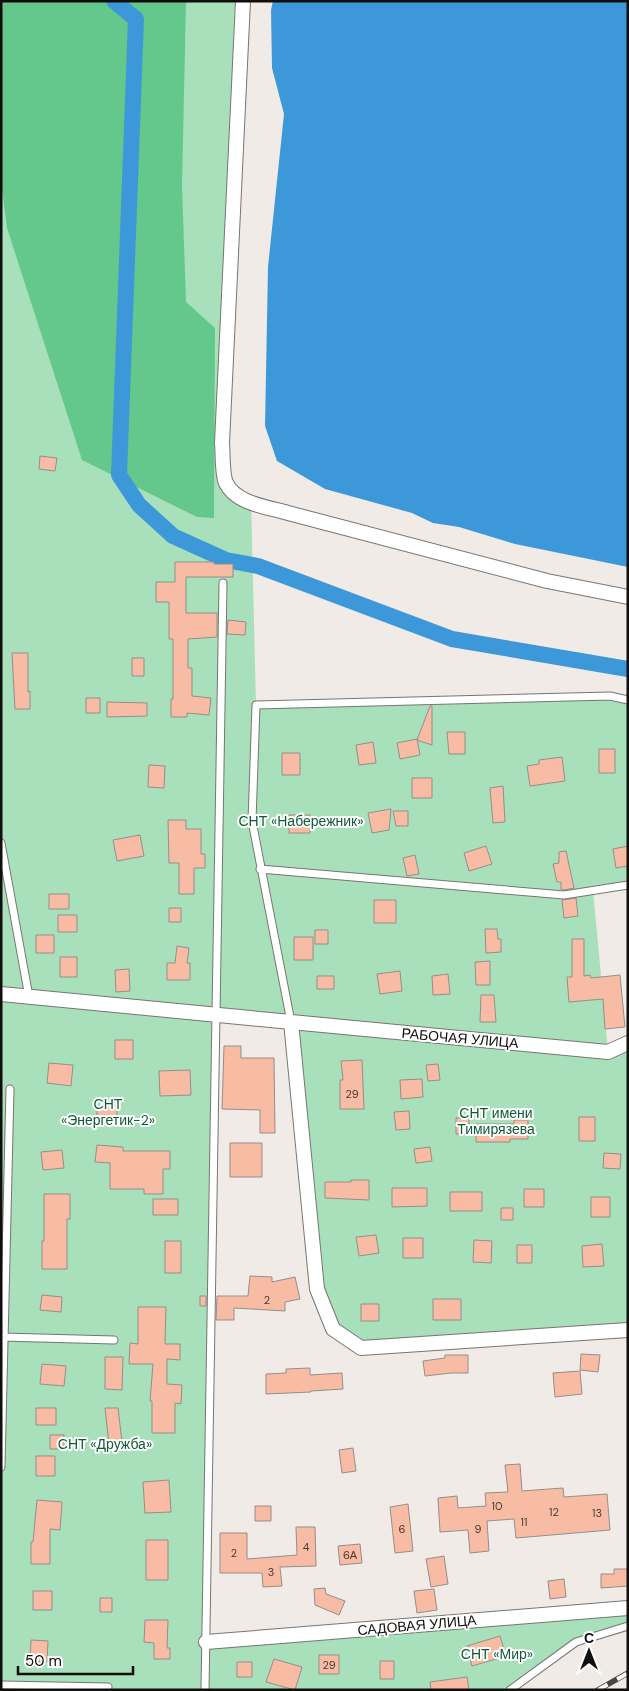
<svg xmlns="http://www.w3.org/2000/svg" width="629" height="1691" viewBox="0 0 629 1691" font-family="'DM Sans',sans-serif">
<rect width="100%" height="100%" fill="#f0ebe6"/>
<path fill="#a7e0ba" d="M 1,1 L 235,1 L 222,492 L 251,502 L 256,705 L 610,696 L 628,700 L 628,885 L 593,890 L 608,1051 L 628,1043 L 628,1330 L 361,1348 L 333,1329 L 317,1289 L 291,1022 L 217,1015 L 206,1641 L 628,1608 L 628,1626 L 576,1642 L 510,1690 L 1,1690 L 1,183 L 7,228 Z"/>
<path fill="#64c78b" d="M 1,1 L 186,1 L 182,185 L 186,302 L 215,328 L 214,518 L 197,517 L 82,460 L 7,228 L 1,183 Z"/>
<path fill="#3d98d9" d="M 273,1 L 628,1 L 628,567 L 515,544 L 459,527 L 433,523 L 412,513 L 325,489 L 277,461 L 265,426 L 268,267 L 284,114 L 272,68 L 271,10 Z"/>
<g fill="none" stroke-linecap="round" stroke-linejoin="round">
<path stroke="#3d98d9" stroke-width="16" d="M 114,1 L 136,19 L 119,475 L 139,505 L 173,536 L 226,560 L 258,566 L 452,639 L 628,669"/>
</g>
<path fill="#f8bca5" stroke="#958e8c" d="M 40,456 L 57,458 L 55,471 L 39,469 Z
M 175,562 L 214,562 L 214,564 L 233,564 L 233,577 L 186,577 L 186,613 L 217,613 L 217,637 L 188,639 L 188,668 L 192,668 L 192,696 L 211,698 L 209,715 L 187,713 L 187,717 L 171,717 L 171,699 L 173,699 L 173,639 L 169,639 L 169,602 L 156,602 L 156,582 L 175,582 Z
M 228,620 L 246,622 L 245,635 L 227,634 Z
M 12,653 L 28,653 L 28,692 L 30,691 L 30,709 L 15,709 Z
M 132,658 L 144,658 L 144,676 L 132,676 Z
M 86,698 L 100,698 L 100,713 L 86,713 Z
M 107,702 L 147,703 L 147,716 L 107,717 Z
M 430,706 L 432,706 L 432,745 L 417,740 Z
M 447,732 L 465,732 L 465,754 L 449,754 Z
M 417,739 L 420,755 L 400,759 L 397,743 Z
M 373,742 L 376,763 L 359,765 L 356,745 Z
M 599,749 L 615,749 L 615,773 L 599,773 Z
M 282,753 L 300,753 L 300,775 L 282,775 Z
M 562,757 L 565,781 L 530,786 L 527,766 L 539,764 L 539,760 Z
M 149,765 L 165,766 L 164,788 L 148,787 Z
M 412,778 L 432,778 L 432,798 L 412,798 Z
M 503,786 L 505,822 L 493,823 L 490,788 Z
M 391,809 L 389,830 L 372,833 L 368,813 Z
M 393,811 L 408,811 L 408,826 L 396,826 Z
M 289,815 L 310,815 L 310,833 L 289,833 Z
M 168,820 L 186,820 L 186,829 L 201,829 L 201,854 L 205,854 L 205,868 L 194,868 L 194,894 L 179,894 L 179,863 L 169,863 Z
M 140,835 L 144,856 L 117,861 L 113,840 Z
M 486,846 L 492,864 L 469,871 L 464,853 Z
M 628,846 L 628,866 L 616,868 L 613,849 Z
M 566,851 L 574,888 L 564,890 L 561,889 L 561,882 L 557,882 L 553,864 L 559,863 L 559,852 Z
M 415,855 L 419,874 L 407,876 L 403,858 Z
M 49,894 L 69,894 L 69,909 L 49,909 Z
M 576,898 L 578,916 L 564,918 L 562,900 Z
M 374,900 L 396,900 L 396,923 L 374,923 Z
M 169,908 L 181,908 L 181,922 L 169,922 Z
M 58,915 L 77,915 L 77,932 L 58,932 Z
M 485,929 L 497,929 L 498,939 L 501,939 L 501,952 L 486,953 Z
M 315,930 L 328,930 L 328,944 L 315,944 Z
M 36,935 L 54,935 L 54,953 L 36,953 Z
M 294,937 L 313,937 L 313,960 L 294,960 Z
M 572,939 L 584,939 L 584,976 L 590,975 L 591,978 L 620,975 L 625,1027 L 605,1029 L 603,999 L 569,1002 L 567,977 L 572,977 Z
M 177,946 L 189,948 L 187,963 L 190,963 L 190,980 L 167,980 L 167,963 L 175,963 Z
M 60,957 L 77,957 L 77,977 L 60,977 Z
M 490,961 L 490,985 L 476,985 L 475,962 Z
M 129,969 L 130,991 L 116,992 L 115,970 Z
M 400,971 L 402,991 L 380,994 L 377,974 Z
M 448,974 L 450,994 L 433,995 L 432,976 Z
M 317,976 L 334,976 L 334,989 L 317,989 Z
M 481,995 L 494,995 L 496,1022 L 480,1022 Z
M 115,1040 L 133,1040 L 133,1059 L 115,1059 Z
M 224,1046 L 241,1046 L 241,1058 L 274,1058 L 275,1133 L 260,1133 L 260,1110 L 222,1109 Z
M 362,1060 L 364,1109 L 340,1109 L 340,1080 L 343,1080 L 341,1061 Z
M 49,1063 L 73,1065 L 71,1086 L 47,1083 Z
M 438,1064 L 440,1080 L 428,1081 L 426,1065 Z
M 190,1070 L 191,1095 L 160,1096 L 159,1071 Z
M 422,1079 L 423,1097 L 401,1099 L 400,1080 Z
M 97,1106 L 117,1106 L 117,1123 L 97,1123 Z
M 409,1111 L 410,1129 L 396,1130 L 394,1112 Z
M 579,1117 L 595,1117 L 595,1141 L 579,1141 Z
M 456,1118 L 469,1118 L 469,1134 L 456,1134 Z
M 514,1120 L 528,1120 L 528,1139 L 510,1139 L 510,1142 L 476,1142 L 476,1124 L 514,1124 Z
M 230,1143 L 262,1143 L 262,1177 L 230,1177 Z
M 97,1145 L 123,1147 L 123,1151 L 170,1151 L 170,1169 L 163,1169 L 163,1194 L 144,1194 L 144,1189 L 110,1189 L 110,1163 L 95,1162 Z
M 430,1147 L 432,1161 L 416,1163 L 414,1149 Z
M 62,1150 L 64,1168 L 43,1170 L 41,1152 Z
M 604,1153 L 621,1154 L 620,1169 L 603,1168 Z
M 351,1180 L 369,1180 L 369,1200 L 325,1198 L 325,1182 L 351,1182 Z
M 392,1188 L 427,1188 L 427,1206 L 392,1207 Z
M 524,1189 L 544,1189 L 544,1207 L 524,1207 Z
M 450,1192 L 482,1192 L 482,1211 L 450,1211 Z
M 44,1194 L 70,1194 L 70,1219 L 67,1219 L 67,1269 L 42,1269 L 42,1241 L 44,1241 Z
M 591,1197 L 610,1197 L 610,1217 L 591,1217 Z
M 153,1199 L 178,1199 L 178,1215 L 153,1215 Z
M 501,1208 L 513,1208 L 513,1220 L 501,1220 Z
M 376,1235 L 379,1253 L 359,1256 L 356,1237 Z
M 403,1238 L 423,1238 L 423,1258 L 403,1258 Z
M 474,1240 L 492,1241 L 491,1263 L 473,1262 Z
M 165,1241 L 181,1241 L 181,1273 L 165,1273 Z
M 602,1244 L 604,1266 L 583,1267 L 582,1246 Z
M 517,1245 L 532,1245 L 532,1263 L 517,1263 Z
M 250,1276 L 272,1277 L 272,1282 L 295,1277 L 300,1299 L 285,1302 L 285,1311 L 234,1308 L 234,1320 L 216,1320 L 217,1296 L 248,1296 Z
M 42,1295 L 62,1297 L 61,1312 L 40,1310 Z
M 200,1296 L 206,1296 L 206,1306 L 200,1306 Z
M 433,1299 L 461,1299 L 461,1320 L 433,1320 Z
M 361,1304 L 379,1304 L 379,1321 L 361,1321 Z
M 138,1307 L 166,1307 L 165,1344 L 180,1344 L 180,1360 L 167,1359 L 167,1384 L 182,1385 L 181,1404 L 175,1403 L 175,1433 L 152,1433 L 152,1401 L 150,1401 L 153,1364 L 129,1364 L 130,1343 L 138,1344 Z
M 581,1354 L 600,1355 L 598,1372 L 580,1370 Z
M 445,1355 L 468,1355 L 468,1373 L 451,1373 L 425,1376 L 423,1361 L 445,1358 Z
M 105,1357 L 123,1357 L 122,1390 L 105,1389 Z
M 42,1364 L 66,1366 L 64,1386 L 40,1384 Z
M 310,1368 L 310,1375 L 342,1373 L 343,1389 L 311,1391 L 311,1392 L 266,1394 L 266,1374 L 286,1373 L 286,1369 Z
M 580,1371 L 582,1394 L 555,1397 L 553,1373 Z
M 36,1408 L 56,1408 L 56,1425 L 36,1425 Z
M 105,1408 L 118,1408 L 122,1442 L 109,1444 Z
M 50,1435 L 64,1435 L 64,1449 L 50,1449 Z
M 353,1448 L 356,1471 L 342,1473 L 339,1450 Z
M 36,1456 L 55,1456 L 55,1476 L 36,1476 Z
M 520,1464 L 522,1491 L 563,1488 L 564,1497 L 607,1494 L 610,1530 L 516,1538 L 514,1519 L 487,1521 L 489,1551 L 470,1553 L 468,1530 L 440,1532 L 438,1498 L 457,1496 L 458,1508 L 486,1506 L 485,1493 L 508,1492 L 505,1465 Z
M 169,1480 L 171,1512 L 145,1513 L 143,1482 Z
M 37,1500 L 62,1502 L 60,1530 L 50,1529 L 50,1564 L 31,1564 L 31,1542 L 33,1542 Z
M 408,1504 L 413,1551 L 395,1553 L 390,1507 Z
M 255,1506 L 271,1506 L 271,1521 L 255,1521 Z
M 296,1527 L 315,1527 L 316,1566 L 280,1567 L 282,1586 L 263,1587 L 262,1573 L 220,1573 L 220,1533 L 247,1533 L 247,1559 L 297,1555 Z
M 146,1540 L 168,1540 L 168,1580 L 146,1580 Z
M 360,1544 L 362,1563 L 340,1565 L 338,1546 Z
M 444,1556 L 448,1584 L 431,1587 L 426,1559 Z
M 614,1569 L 628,1569 L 628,1586 L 601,1588 L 601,1574 L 614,1574 Z
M 564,1579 L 566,1597 L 550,1599 L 548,1581 Z
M 325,1588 L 326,1594 L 345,1601 L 339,1615 L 315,1605 L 314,1589 Z
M 434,1589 L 437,1610 L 417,1613 L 414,1591 Z
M 33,1591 L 52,1591 L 52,1610 L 33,1610 Z
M 100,1598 L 112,1598 L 112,1612 L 100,1612 Z
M 145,1620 L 168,1620 L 167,1648 L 170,1648 L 170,1659 L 154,1659 L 154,1643 L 144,1642 Z
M 500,1636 L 506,1656 L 472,1666 L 467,1646 Z
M 31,1640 L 48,1641 L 47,1662 L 30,1661 Z
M 319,1655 L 339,1655 L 339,1674 L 319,1674 Z
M 274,1659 L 302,1667 L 295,1690 L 266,1682 Z
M 380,1661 L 394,1661 L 394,1679 L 380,1679 Z
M 237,1662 L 252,1662 L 252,1677 L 237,1677 Z
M 467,1677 L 469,1690 L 431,1690 L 430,1682 Z"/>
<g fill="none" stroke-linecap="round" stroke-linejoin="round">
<defs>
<path id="lane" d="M 1,843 L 29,997
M 260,869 L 564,895 L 628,885
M 291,1022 L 252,821 L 256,705 L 610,696 L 628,700
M 2,1337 L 114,1340
M 1,1467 L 10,1089
M 1,1685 L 108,1687
M 205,1690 L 223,583
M 510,1690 L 576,1642 L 628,1626"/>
<path id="street" d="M 243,1 L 222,443 C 223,454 222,474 226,483 C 236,504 268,507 288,513 L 547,581 L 628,597
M 1,994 L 291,1022 L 317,1289 L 333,1329 L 361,1348 L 628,1330
M 291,1022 L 608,1052 L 628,1043
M 206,1642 L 628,1608"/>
</defs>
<use href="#lane" stroke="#797571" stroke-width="9"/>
<use href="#street" stroke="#797571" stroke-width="16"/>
<use href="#lane" stroke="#fff" stroke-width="7"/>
<use href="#street" stroke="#fff" stroke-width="14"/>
<defs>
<path id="rail" d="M 598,1690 L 628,1673"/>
</defs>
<use href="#rail" stroke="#474542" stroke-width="5.5"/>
<use href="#rail" stroke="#fff" stroke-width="4" stroke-dasharray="11" stroke-linecap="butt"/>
</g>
<g text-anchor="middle" stroke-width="4" stroke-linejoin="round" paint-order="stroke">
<g font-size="11" fill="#4a3a33">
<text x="352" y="1098">29</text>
<text x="267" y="1304">2</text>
<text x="497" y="1510">10</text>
<text x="554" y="1516">12</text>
<text x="597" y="1517">13</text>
<text x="524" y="1526">11</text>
<text x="402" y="1533">6</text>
<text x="478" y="1533">9</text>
<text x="306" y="1551">4</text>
<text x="234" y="1557">2</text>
<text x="350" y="1559">6А</text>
<text x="271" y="1576">3</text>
<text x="329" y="1669">29</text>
</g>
<g font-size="14" fill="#0e5a34" stroke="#fff">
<text x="301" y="826">СНТ «Набережник»</text>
<text x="108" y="1109">СНТ<tspan x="108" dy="16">«Энергетик-2»</tspan></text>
<text x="496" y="1118">СНТ имени<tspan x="496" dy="16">Тимирязева</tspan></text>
<text x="105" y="1449">СНТ «Дружба»</text>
<text x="497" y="1659">СНТ «Мир»</text>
</g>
<g font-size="14" fill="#100f0d" stroke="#fff">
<text transform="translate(460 1038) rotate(5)" y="5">РАБОЧАЯ УЛИЦА</text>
<text transform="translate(417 1625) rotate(-5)" y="5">САДОВАЯ УЛИЦА</text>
</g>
</g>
<rect width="629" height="1691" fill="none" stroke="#100f0d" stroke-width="5"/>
<g transform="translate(589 1651)" stroke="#ffffff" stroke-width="4" paint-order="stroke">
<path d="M0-4L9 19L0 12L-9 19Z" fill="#100f0d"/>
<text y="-8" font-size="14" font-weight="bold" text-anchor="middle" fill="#100f0d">С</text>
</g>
<path d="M18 1666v8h115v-8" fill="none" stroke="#100f0d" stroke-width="2.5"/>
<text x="25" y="1666" font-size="15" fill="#100f0d" stroke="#ffffff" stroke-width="4" paint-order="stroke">50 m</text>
</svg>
